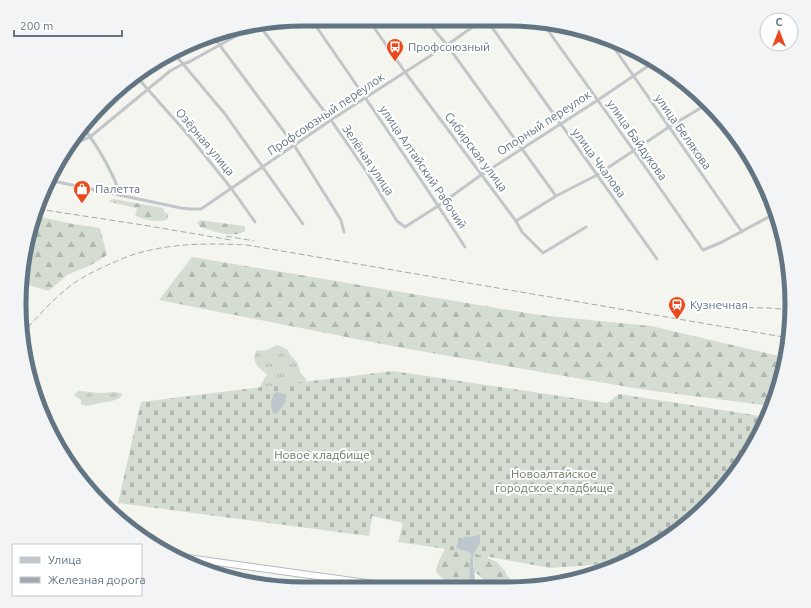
<svg xmlns="http://www.w3.org/2000/svg" width="811" height="608" viewBox="0 0 811 608" font-family="Ubuntu,sans-serif">
<defs>
<pattern id="grass-tufts" width="24" height="20" patternUnits="userSpaceOnUse"><rect width="24" height="20" fill="#d5dcd1"/><path d="M3 7l-1-3M5 7V3M7 7l1-3M15 17l-1-3M17 17v-4M19 17l1-3" fill="none" stroke="#b0b7af"/></pattern>
<pattern id="forest-firs" width="22" height="20" patternUnits="userSpaceOnUse"><rect width="22" height="20" fill="#d5dcd1"/><path d="M5 1l3.5 6h-7zM16 11l3.5 6h-7z" fill="#b0b7af"/></pattern>
<pattern id="cemetery-stones" width="16" height="16" patternUnits="userSpaceOnUse"><rect width="16" height="16" fill="#d5dcd1"/><path d="M2 7V4a2 2 0 0 1 4 0v3zM10 15v-3a2 2 0 0 1 4 0v3z" fill="#b0b7af"/></pattern>
</defs>
<rect width="100%" height="100%" fill="#f5f5f0"/>
<path fill="url(#grass-tufts)" d="M 278,345 L 288,350 C 289,355 293,357 296,361 C 301,368 298,373 306,379 L 307,386 L 260,388 C 262,381 264,380 267,374 C 259,369 251,362 256,351 C 260,350 266,351 269,349 C 272,348 274,346 278,345 Z
M 78,391 C 86,391 94,393 102,393 C 109,393 115,390 122,394 L 122,396 C 114,402 110,401 100,403 C 92,404 89,408 81,404 L 81,400 L 76,397 L 74,394 Z"/>
<path fill="url(#forest-firs)" d="M 114,199 L 163,208 L 165,212 L 168,214 L 168,219 C 161,223 141,220 135,215 L 137,210 L 136,208 L 110,202 L 109,201 L 110,200 Z
M 35,216 L 73,224 L 100,228 L 107,255 L 91,265 L 67,275 L 49,291 L 22,283 L 25,248 Z
M 200,220 L 243,226 L 245,227 L 245,231 C 231,239 215,231 200,227 L 197,223 Z
M 192,257 L 539,315 L 651,326 L 787,358 L 787,359 L 772,406 L 646,390 L 397,347 L 159,300 Z
M 447,546 L 468,552 L 471,554 C 469,565 469,575 470,585 C 465,583 460,585 454,584 C 446,583 441,577 436,572 C 437,563 442,554 447,546 Z
M 474,551 L 487,554 L 488,558 L 497,562 L 505,571 L 507,576 L 514,582 L 515,584 L 512,587 L 494,587 L 488,584 L 479,575 L 474,572 L 473,560 Z"/>
<path fill="url(#cemetery-stones)" d="M 393,371 L 607,403 L 619,394 L 768,417 L 744,462 L 709,505 L 666,541 L 620,563 L 550,568 L 446,549 L 398,542 L 403,523 L 372,516 L 369,536 L 118,503 L 141,402 Z"/>
<path fill="#bdc8cd" d="M 277,392 L 285,394 C 288,401 282,407 278,413 L 274,414 C 269,407 271,401 274,394 Z
M 479,534 L 480,536 C 480,537 480,541 480,542 C 479,548 474,549 473,557 C 472,567 476,576 475,586 L 473,587 L 470,585 C 469,575 469,565 471,554 C 467,550 460,551 456,547 L 459,540 L 463,539 L 464,537 C 469,536 474,538 479,534 Z"/>
<g fill="none" stroke-linecap="round" stroke-linejoin="round">
<defs>
<path id="highway" d="M 173,556 L 396,587"/>
</defs>
<use href="#highway" stroke="#b5b8bb" stroke-width="8"/>
<path stroke="#c2c6c9" stroke-width="3" d="M 311,19 C 363,94 415,170 465,247
M 368,19 L 405,72 L 516,221 L 522,232 L 543,253 L 586,227
M 425,19 L 447,45 L 556,196
M 486,19 L 657,259
M 542,22 L 634,151 L 703,250 L 720,243 L 776,213
M 259,25 L 331,120 L 366,171 L 397,221 L 405,227 L 438,206 L 481,175 L 598,100 L 654,62
M 213,36 L 294,145 L 341,220 L 344,232
M 610,42 L 742,232
M 173,52 L 225,114 L 303,224
M 136,76 L 190,137 L 231,188 L 255,222
M 84,128 C 98,147 113,173 121,196
M 72,145 L 90,137 L 170,71 L 183,64 L 189,62 L 254,26
M 48,180 L 181,208 L 190,209 L 201,209 L 331,120 L 447,45 L 484,19
M 516,221 L 556,196 L 597,175 L 669,127 L 709,103"/>
<use href="#highway" stroke="#fff" stroke-width="6"/>
<path stroke="#a2a9ae" stroke-width="1" stroke-dasharray="6 3" stroke-linecap="butt" d="M 38,209 L 143,225 L 231,240
M 226,236 L 254,241
M 712,307 L 769,308 L 791,310
M 22,334 C 38,316 54,298 74,283 C 86,275 99,269 112,263 C 118,261 125,257 132,255 C 169,243 208,243 247,245 L 789,338"/>
</g>
<defs>
<symbol id="bus-pin" viewBox="-11 -11 22 30"><path d="M0 17L-7.5 6A9.5 9.5 0 1 1 7.5 6Z" fill="#e8491d" stroke="#fff"/><path d="M-5-6H5V4H4V6H2V4H-2V6H-4V4H-5ZM-3.5-4V0h7V-4ZM-3.5 1.2v1.5H-2V1.2ZM2 1.2v1.5H3.5V1.2Z" fill="#fff"/></symbol>
<symbol id="shop-pin" viewBox="-11 -11 22 30"><path d="M0 17L-7.5 6A9.5 9.5 0 1 1 7.5 6Z" fill="#e8491d" stroke="#fff"/><path d="M-5-2.5h2.3a2.7 3.5 0 0 1 5.4 0H5L5.5 6h-11ZM-1.5-2.5h3a1.5 2.3 0 0 0-3 0Z" fill="#fff"/></symbol>
<symbol id="station-pin" viewBox="-11 -11 22 30"><path d="M0 17L-7.5 6A9.5 9.5 0 1 1 7.5 6Z" fill="#e8491d" stroke="#fff"/><path d="M-3-6H3Q5-6 5-4V2Q5 4 3 4L4.5 6H3L1.5 4h-3L-3 6H-4.5L-3 4Q-5 4-5 2V-4Q-5-6-3-6ZM-3.5-4v3h7v-3ZM-3.5 1v1.5H-2V1ZM2 1v1.5H3.5V1Z" fill="#fff"/></symbol>
</defs>
<g fill-rule="evenodd">
<use href="#bus-pin" x="385" y="37" width="20" height="27"/>
<use href="#shop-pin" x="72" y="179" width="20" height="27"/>
<use href="#station-pin" x="667" y="295" width="20" height="27"/>
</g>
<g text-anchor="middle" stroke-width="4" stroke-linejoin="round" paint-order="stroke">
<g font-size="12" fill="#637583" stroke="#fff" text-anchor="start">
<text x="408" y="51">Профсоюзный</text>
<text x="95" y="193">Палетта</text>
<text x="690" y="309">Кузнечная</text>
</g>
<g font-size="12" fill="#637583" stroke="#fff">
<text transform="translate(326 114) rotate(-34)" y="4">Профсоюзный переулок</text>
<text transform="translate(544 123) rotate(-33)" y="4">Опорный переулок</text>
<text transform="translate(683 132) rotate(55)" y="4">улица Белякова</text>
<text transform="translate(637 140) rotate(55)" y="4">улица Байдукова</text>
<text transform="translate(205 142) rotate(50)" y="4">Озёрная улица</text>
<text transform="translate(476 152) rotate(53)" y="4">Сибирская улица</text>
<text transform="translate(368 160) rotate(56)" y="4">Зелёная улица</text>
<text transform="translate(599 163) rotate(54)" y="4">улица Чкалова</text>
<text transform="translate(423 167) rotate(56)" y="4">улица Алтайский Рабочий</text>
</g>
<g font-size="12" fill="#677a62" stroke="#fff">
<text x="322" y="459">Новое кладбище</text>
<text x="554" y="478">Новоалтайское<tspan x="554" dy="14">городское кладбище</tspan></text>
</g>
</g>
<path d="M0 0H811V608H0ZM304 26H507A278 278 0 0 1 785 304V304A278 278 0 0 1 507 582H304A278 278 0 0 1 26 304V304A278 278 0 0 1 304 26Z" fill="#f3f4f5" fill-rule="evenodd"/>
<path fill="none" stroke="#637583" stroke-width="5" d="M304 26H507A278 278 0 0 1 785 304V304A278 278 0 0 1 507 582H304A278 278 0 0 1 26 304V304A278 278 0 0 1 304 26Z"/>
<rect x="12" y="544" width="130" height="52" fill="#ffffff" stroke="#c1c8cd"/>
<rect x="20" y="557" width="20" height="6" fill="#c2c6c9" stroke="#c1c8cd"/>
<text x="48" y="564" font-size="12" fill="#637583">Улица</text>
<rect x="20" y="577" width="20" height="6" fill="#a2a9ae" stroke="#c1c8cd"/>
<text x="48" y="584" font-size="12" fill="#637583">Железная дорога</text>
<g transform="translate(779 32)"><circle r="19" fill="#ffffff" stroke="#c1c8cd"/>
<path d="M0-3L7 15L0 10L-7 15Z" fill="#e8491d"/>
<text y="-6" font-size="11" font-weight="bold" text-anchor="middle" fill="#637583">С</text>
</g>
<path d="M14 30v6h108v-6" fill="none" stroke="#637583" stroke-width="2"/>
<text x="20" y="30" font-size="12" fill="#637583" stroke="#ffffff" stroke-width="3" paint-order="stroke">200 m</text>
</svg>
